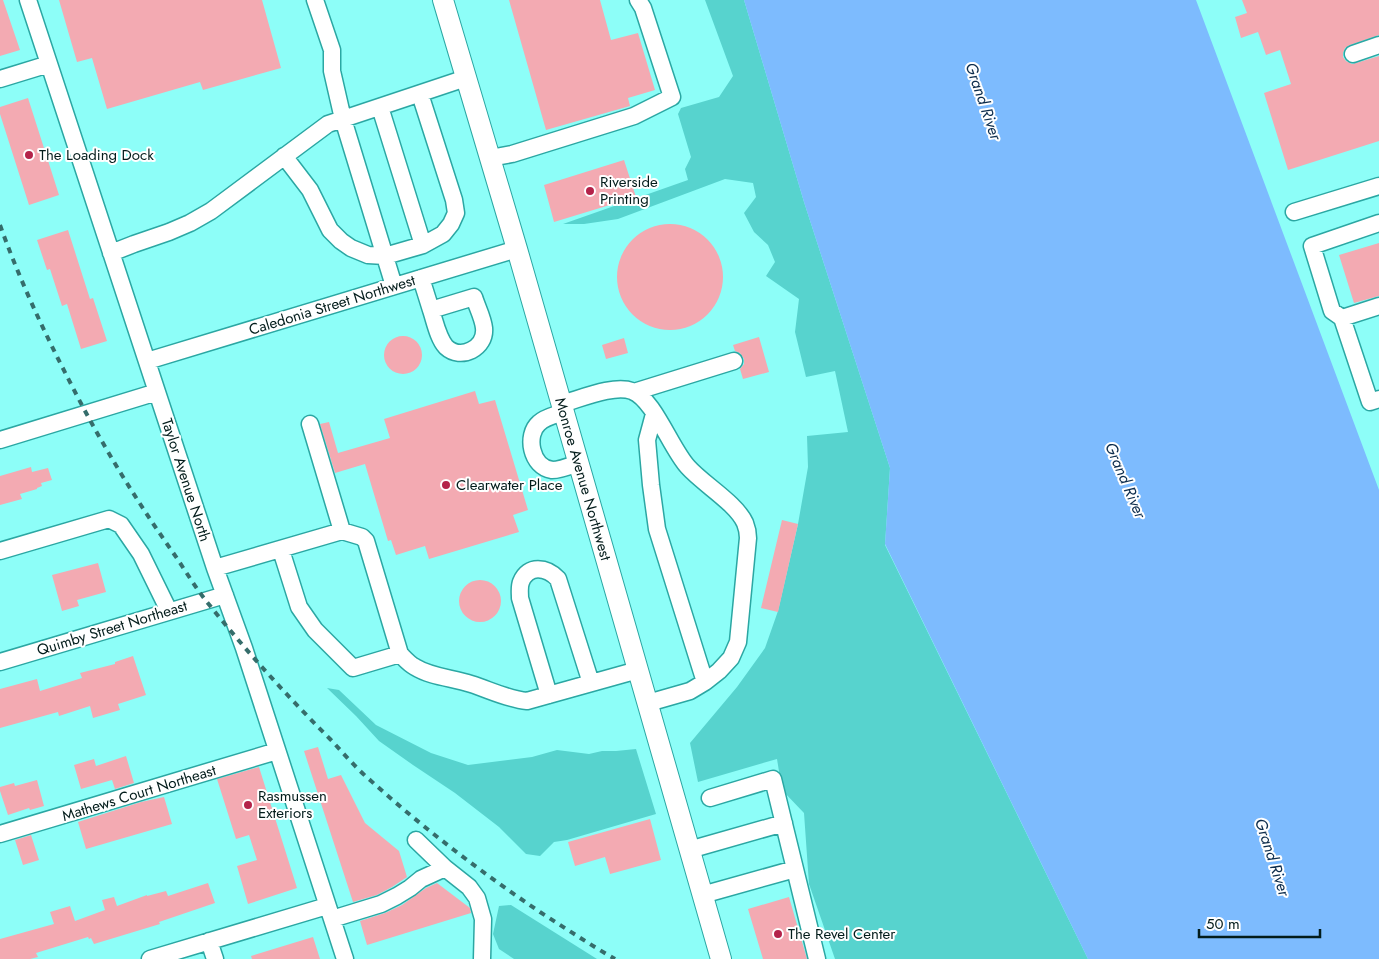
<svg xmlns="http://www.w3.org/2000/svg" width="1379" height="959" viewBox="0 0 1379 959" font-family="Jost,sans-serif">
<rect width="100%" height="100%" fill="#8dfef8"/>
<path fill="#57d3ce" d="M 705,0 L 744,0 L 804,202 L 890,468 L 885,545 L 1088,959 L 835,959 L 809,884 L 804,813 L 782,790 L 777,759 L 698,782 L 690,743 L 737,687 L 765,648 L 778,611 L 798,524 L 808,467 L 807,436 L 848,432 L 835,371 L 806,377 L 795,332 L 799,299 L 766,276 L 775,262 L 768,245 L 754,232 L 744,213 L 756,197 L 753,183 L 725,179 L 618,219 L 584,224 L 563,224 L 688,180 L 685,169 L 691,157 L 678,114 L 681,108 L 719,97 L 733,76 Z
M 327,688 L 339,690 L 376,725 L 431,753 L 468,765 L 532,757 L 557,750 L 589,754 L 602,751 L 616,751 L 636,749 L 656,814 L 567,840 L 554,842 L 540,856 L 526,854 L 499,827 L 455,793 L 413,765 L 379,741 L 356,716 Z
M 511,905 L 597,959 L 514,959 L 499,949 L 493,934 L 499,906 Z"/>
<path fill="#7dbbfe" d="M 744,0 L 1196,0 L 1379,490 L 1379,959 L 1088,959 L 885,544 L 890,468 L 804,202 Z"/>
<path fill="#f3aab2" d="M 0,0 L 3,0 L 20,50 L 0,56 Z
M 59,0 L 262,0 L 281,68 L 203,90 L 200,82 L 107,109 L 92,58 L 77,62 Z
M 509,0 L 600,0 L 611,40 L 638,33 L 655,90 L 628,98 L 630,106 L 546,130 Z
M 1242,0 L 1379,0 L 1379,35 L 1350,45 L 1345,48 L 1343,53 L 1343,57 L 1346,61 L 1352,64 L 1356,63 L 1379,56 L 1379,141 L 1288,170 L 1264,93 L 1291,84 L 1280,50 L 1266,55 L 1258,32 L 1241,38 L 1235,17 L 1247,13 Z
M 28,98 L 59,195 L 29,205 L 0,114 L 0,107 Z
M 624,160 L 636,197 L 554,222 L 544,185 Z
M617 277a53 53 0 1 1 106 0a53 53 0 1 1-106 0Z
M 68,230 L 90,299 L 93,298 L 107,341 L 81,349 L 67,304 L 62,306 L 50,269 L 47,270 L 37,240 Z
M 1379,243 L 1379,296 L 1354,303 L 1339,255 Z
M384 355a19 19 0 1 1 38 0a19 19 0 1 1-38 0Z
M 759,337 L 769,372 L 743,379 L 740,369 L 744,364 L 744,359 L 740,353 L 735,351 L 733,345 Z
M 624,338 L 628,353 L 606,359 L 602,345 Z
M 475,391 L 479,404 L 495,400 L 528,510 L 513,515 L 519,532 L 429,559 L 425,546 L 396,555 L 391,540 L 388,541 L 365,464 L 335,473 L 320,424 L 329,422 L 338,453 L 390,438 L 384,419 Z
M 31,467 L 32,472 L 48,468 L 52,480 L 41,483 L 42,486 L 37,488 L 37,489 L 20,494 L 22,499 L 0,505 L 0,476 Z
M 782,520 L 798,524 L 778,612 L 761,608 Z
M 98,563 L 106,592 L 77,600 L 79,606 L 62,611 L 52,575 Z
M459 601a21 21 0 1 1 42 0a21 21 0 1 1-42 0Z
M 133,656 L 146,695 L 118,704 L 120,710 L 93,718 L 90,706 L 59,716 L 58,712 L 0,728 L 0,689 L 37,679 L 40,691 L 82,678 L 80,673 L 115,664 L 115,662 Z
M 318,747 L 328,779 L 341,775 L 365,823 L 399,851 L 407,877 L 392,887 L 377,895 L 353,902 L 304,751 Z
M 126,756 L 134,783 L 115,789 L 112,780 L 81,789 L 74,765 L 94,759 L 96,766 Z
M 259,767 L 297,888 L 248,904 L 237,866 L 257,860 L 249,835 L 236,839 L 217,779 Z
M 37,780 L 44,806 L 30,810 L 29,808 L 8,815 L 0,791 L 0,787 L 14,783 L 15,786 Z
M 164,797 L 172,824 L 86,849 L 78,822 L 141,802 Z
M 650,819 L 661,860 L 610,874 L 605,857 L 575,866 L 568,842 Z
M 31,835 L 39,860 L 23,865 L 15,840 Z
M 208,883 L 215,903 L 159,922 L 160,924 L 94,944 L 91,938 L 89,939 L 88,937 L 36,953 L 38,957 L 30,959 L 0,959 L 0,939 L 54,924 L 50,912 L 70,906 L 75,921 L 105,910 L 102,900 L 114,897 L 117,906 L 147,895 L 147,896 L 166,891 L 168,896 Z
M 437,883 L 470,908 L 471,913 L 367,945 L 360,921 L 385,913 L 402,905 L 426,888 Z
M 789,897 L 807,959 L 763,959 L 748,909 Z
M 313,937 L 320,959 L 252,959 L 251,956 Z"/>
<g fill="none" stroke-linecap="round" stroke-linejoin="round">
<defs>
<path id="minor" d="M 28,0 L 157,392 L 215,568 L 244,648 L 345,959
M 315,0 L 332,50 L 332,71 L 343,119 L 394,286
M 1353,54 L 1379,45
M 0,79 L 49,64
M 380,107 L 423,245
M 284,156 L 310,190 L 330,230 L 341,241 L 351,248 L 368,255 L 385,256 L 423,245 L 443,234 L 451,224 L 456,213 L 454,200 L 420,94
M 490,158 L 512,154 L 634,116 L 672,97 L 643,8 L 638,0
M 1294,212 L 1379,186
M 111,253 L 134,244 L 169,232 L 190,223 L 211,211 L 328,124 L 466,78
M 421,278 L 431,310 L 474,297 C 477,307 483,318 484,328 C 486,348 461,361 446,347 C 438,338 435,322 431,310
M 1379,306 L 1342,318 L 1370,402 L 1379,399
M 1342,318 L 1332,311 L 1312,246 L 1379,223
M 147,361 L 517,249
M 634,392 L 734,361
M 561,404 C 580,399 614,384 632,391 C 654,399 671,449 688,467 C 703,484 736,503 745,523 C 747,528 748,533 748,538 L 738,642 L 731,658 L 719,671 L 705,682 L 690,691 L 648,703
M 564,412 C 556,415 545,417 539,423 C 525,435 531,467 552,470 C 560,470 570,466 578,463
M 654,414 L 647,440 L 651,485 L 657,529 L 705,682
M 310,424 L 342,531
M 0,440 L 157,392
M 281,550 L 299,607 L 315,630 L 353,668 L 400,654
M 0,551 L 109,519 L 121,525 L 141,554 L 169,611
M 215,568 L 342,531 L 362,537 L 366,541 L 400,654 C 405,659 409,664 415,667 C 431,677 453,678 471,684 C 490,690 507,699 527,701 L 638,670
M 0,662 L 225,595
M 549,695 L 520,598 C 520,593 519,587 521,582 C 528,564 547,567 558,579 L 591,683
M 710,798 L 773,779 L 817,959
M 0,834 L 277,751
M 416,840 L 445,868 L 469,887 L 477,898 L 483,919 L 482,959
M 689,850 L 784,823
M 702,895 L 795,869
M 332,919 L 381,904 L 397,896 L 410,888 L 421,879 L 445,868
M 209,941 L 215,959
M 150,959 L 327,906"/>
<path id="major" d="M 443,0 L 517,249 L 721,959"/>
</defs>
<use href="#minor" stroke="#2ba7a3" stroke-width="19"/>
<use href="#major" stroke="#2ba7a3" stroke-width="22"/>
<use href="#minor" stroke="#fff" stroke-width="16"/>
<use href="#major" stroke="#fff" stroke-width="20"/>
<path stroke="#356d6b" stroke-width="4" stroke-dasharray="6 6" stroke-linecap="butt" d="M 0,225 C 20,281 45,334 72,386 C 102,445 136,500 174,554 C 185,570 195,587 207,602 C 246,651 288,697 332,741 C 344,754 356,768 370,780 C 423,828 481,872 540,912 C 565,928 589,944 615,959"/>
</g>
<g fill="#b4234a" stroke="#fff" stroke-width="2">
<circle cx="29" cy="155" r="5"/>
<circle cx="590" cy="191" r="5"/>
<circle cx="446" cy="485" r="5"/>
<circle cx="248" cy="805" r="5"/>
<circle cx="778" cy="934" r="5"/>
</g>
<g text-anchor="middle" stroke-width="4" stroke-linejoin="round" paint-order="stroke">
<g font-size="15" fill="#031c1b" stroke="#fff" text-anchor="start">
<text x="39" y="160">The Loading Dock</text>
<text x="600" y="187">Riverside<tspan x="600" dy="17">Printing</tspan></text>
<text x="456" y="490">Clearwater Place</text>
<text x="258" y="801">Rasmussen<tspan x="258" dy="17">Exteriors</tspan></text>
<text x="788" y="939">The Revel Center</text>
</g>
<g font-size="15" fill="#031c1b" stroke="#fff">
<text transform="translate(332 305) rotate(-17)" y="5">Caledonia Street Northwest</text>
<text transform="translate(583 479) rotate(74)" y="5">Monroe Avenue Northwest</text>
<text transform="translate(186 480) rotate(72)" y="5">Taylor Avenue North</text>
<text transform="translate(112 628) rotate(-17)" y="5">Quimby Street Northeast</text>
<text transform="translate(139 793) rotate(-17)" y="5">Mathews Court Northeast</text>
</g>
<g font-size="16" font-style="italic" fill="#0d2d4d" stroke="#fff">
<text transform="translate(984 101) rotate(71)" y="6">Grand River</text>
<text transform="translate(1126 480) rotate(67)" y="6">Grand River</text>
<text transform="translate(1273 857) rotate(72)" y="6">Grand River</text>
</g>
</g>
<path d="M1199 929v8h121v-8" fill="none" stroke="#031c1b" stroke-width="2.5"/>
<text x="1206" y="929" font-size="15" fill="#031c1b" stroke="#ffffff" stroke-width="4" paint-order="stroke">50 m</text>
</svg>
